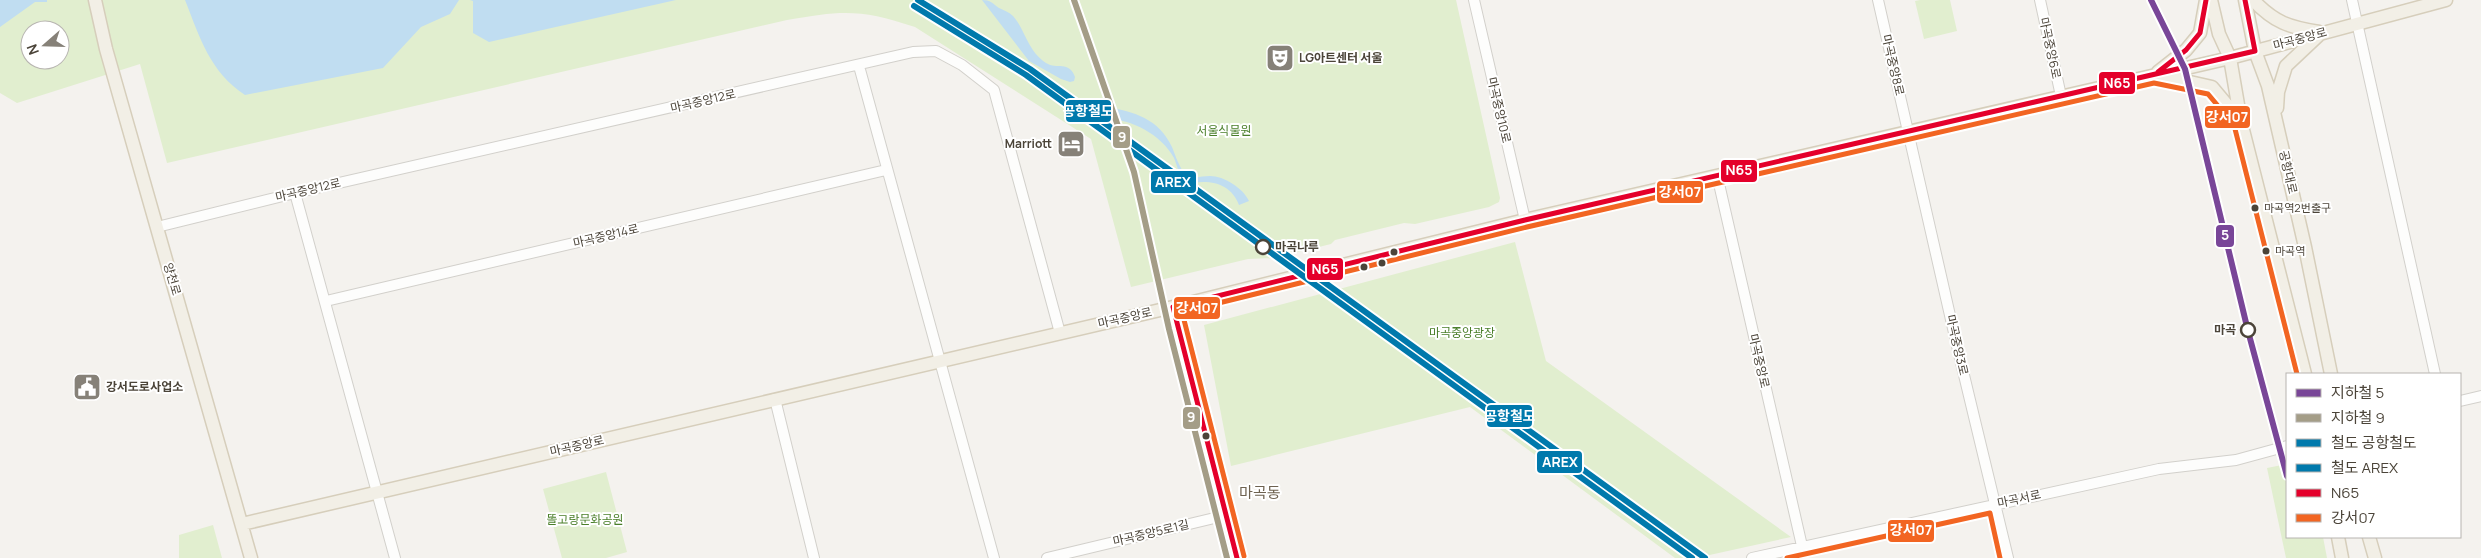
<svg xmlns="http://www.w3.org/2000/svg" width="2481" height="558" viewBox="0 0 2481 558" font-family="Manrope,'Noto Sans KR',sans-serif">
<rect width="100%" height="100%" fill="#f4f2ee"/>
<path fill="#e1eecf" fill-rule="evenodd" d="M 0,0 L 1456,0 L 1500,198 L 1499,202 L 1489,207 L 1415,224 L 1404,223 L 1335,240 L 1331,244 L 1274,258 L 1248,259 L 1131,287 L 1091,139 L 915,27 C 862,9 842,10 787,20 L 167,163 L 140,64 L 17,103 L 0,93 ZM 30,30 L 60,30 L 60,60 L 30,60 Z
M 1920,0 L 1950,0 L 1957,31 L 1924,39 L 1915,1 Z
M 1515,242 L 1546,361 L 1791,537 L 1696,558 L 1675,558 L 1470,407 L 1231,466 L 1204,325 Z
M 2287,464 L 2287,537 L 2323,537 L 2327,558 L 2286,558 L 2267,468 Z
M 606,472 L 627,552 L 606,558 L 562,558 L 543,489 Z
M 213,525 L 222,558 L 179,558 L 179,535 Z"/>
<path fill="#c0ddf1" d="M 0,0 L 47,0 L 47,2 L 35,2 L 0,27 Z
M 185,0 L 459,0 L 450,14 L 421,27 L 383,68 L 245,95 C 210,72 200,38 185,0 Z
M 470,0 L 676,0 L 489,42 L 473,33 L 473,1 Z
M 982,0 C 991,0 992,3 999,8 C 1003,10 1009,12 1013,16 C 1025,29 1027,50 1046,63 C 1057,70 1069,60 1075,77 L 1074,81 L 1070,82 L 1061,79 L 1029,61 Z
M 1105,107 C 1134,111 1159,119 1172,147 C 1176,157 1179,167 1186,175 C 1194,179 1201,176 1210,176 C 1224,176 1243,188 1249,201 L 1239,205 C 1233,189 1220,182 1203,182 C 1198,182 1192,183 1187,181 C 1179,177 1177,165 1174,158 C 1161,134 1132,120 1106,118 Z"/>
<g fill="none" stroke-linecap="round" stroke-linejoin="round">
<defs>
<path id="minor" d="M 1474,0 L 1525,220
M 1878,0 L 1957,346 L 2008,558
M 2040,0 L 2061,96
M 2352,0 L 2435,374
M 859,66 L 994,558
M 1717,175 L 1802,546
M 295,193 L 395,558
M 157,227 L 295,193 L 913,52 L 936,51 L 962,65 L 994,90 L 1060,333
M 326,301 L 886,170
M 1173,307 L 1237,558
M 775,399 L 814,558
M 2460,401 L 2481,396
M 1047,558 L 1227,515
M 1752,558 L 2159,469 L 2236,460 L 2287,446"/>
<path id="major" d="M 95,0 L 106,49 L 251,558
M 2211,0 L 2219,34 L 2230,58 L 2241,122 L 2305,374
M 2245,0 L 2255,51 L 2268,86 L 2305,247 L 2331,374
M 2253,0 C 2275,23 2289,27 2319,32
M 2158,72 L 2186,50 L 2200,33 L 2206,0
M 2159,75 L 2212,87 L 2238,118
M 2277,108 L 2278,92 L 2286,66 L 2320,34
M 242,524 L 1173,307 L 1525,220 L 2230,58 L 2446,0
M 2338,537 L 2342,558
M 2369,537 L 2375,558"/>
</defs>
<use href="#minor" stroke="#d2d0cb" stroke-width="12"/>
<use href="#major" stroke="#d6cebb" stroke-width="15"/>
<use href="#minor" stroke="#fdfdfc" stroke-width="10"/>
<use href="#major" stroke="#f2efe6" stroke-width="12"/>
<defs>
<path id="bus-1" d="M 2158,72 L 2186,50 L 2200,33 L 2206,0
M 1173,307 L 1525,220 L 2255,51 L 2245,0
M 1173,307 L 1237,558"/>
<path id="bus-2" d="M 1244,556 L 1182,312 L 1527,227 L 2154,83 L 2208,94 L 2234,125 L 2297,374
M 1787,558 L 1990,513 L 2000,558"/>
</defs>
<use href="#bus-1" stroke="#fff" stroke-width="9"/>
<use href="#bus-2" stroke="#fff" stroke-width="9"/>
<use href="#bus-1" stroke="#e4002b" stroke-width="5"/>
<use href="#bus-2" stroke="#f26522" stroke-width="5"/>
<defs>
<path id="rail-1" d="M 918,0 L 1030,69 L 1705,558"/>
<path id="rail-2" d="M 914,6 L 1026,75 L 1692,558"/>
</defs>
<use href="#rail-1" stroke="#fff" stroke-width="10"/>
<use href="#rail-2" stroke="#fff" stroke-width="10"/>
<use href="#rail-1" stroke="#0079ac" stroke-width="6"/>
<use href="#rail-2" stroke="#0079ac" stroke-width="6"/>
<defs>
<path id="metro-1" d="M 2151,0 L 2185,69 L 2248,331 L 2287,476"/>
<path id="metro-2" d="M 1074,0 L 1134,172 L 1169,329 L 1227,558"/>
</defs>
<use href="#metro-1" stroke="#fff" stroke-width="10"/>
<use href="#metro-2" stroke="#fff" stroke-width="10"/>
<use href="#metro-1" stroke="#794698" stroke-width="6"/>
<use href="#metro-2" stroke="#a49d87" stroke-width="6"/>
</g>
<defs>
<symbol id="theatre-square" viewBox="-11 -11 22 22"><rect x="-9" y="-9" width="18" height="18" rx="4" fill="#868178" stroke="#fff"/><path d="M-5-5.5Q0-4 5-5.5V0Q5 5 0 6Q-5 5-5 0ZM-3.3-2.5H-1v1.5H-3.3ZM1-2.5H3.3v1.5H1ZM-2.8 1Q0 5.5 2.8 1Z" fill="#fff"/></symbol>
<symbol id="hotel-square" viewBox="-11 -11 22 22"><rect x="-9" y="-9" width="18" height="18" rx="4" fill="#868178" stroke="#fff"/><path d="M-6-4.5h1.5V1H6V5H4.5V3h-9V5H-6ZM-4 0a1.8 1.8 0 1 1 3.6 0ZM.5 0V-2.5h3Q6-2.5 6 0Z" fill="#fff"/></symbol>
<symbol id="civic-square" viewBox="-11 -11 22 22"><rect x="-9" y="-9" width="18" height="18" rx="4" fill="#868178" stroke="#fff"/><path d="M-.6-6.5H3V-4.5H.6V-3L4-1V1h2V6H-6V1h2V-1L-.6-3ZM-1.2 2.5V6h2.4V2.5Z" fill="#fff"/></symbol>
</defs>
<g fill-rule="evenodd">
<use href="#theatre-square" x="1264" y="42" width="32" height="32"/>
<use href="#hotel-square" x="1055" y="128" width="32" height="32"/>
<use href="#civic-square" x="71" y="371" width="32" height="32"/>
</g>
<g fill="#4b4439" stroke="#fff" stroke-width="2">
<circle cx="2255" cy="208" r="4.5"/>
<circle cx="2266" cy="251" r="4.5"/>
<circle cx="1394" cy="252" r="4.5"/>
<circle cx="1382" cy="263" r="4.5"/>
<circle cx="1364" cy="267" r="4.5"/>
<circle cx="1206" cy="436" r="4.5"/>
</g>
<g fill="#fff" stroke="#4b4439" stroke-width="2.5">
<circle cx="1263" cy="247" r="7"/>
<circle cx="2248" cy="330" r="7"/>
</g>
<g text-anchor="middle" stroke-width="4" stroke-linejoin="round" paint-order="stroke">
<g font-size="11" fill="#4b4439" stroke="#fff" text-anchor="start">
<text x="2264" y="212">마곡역2번출구</text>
<text x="2275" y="255">마곡역</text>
</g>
<g font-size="12" fill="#4b4439" stroke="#fff">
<text transform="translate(2300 39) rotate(-15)" y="4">마곡중앙로</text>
<text transform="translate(2050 48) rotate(78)" y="4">마곡중앙6로</text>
<text transform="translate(1893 65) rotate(77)" y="4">마곡중앙8로</text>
<text transform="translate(703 101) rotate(-13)" y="4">마곡중앙12로</text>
<text transform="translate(1499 110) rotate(77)" y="4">마곡중앙10로</text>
<text transform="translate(2288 172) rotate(77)" y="4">공항대로</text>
<text transform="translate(308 190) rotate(-13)" y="4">마곡중앙12로</text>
<text transform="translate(606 236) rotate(-13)" y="4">마곡중앙14로</text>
<text transform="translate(172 279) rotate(74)" y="4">양천로</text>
<text transform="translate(1125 318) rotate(-13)" y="4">마곡중앙로</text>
<text transform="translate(1957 345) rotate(77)" y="4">마곡중앙3로</text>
<text transform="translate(1759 361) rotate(77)" y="4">마곡중앙로</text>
<text transform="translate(577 446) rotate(-13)" y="4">마곡중앙로</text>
<text transform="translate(2019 499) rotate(-12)" y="4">마곡서로</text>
<text transform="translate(1151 533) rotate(-13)" y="4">마곡중앙5로1길</text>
</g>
<g font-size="12" font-weight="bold" fill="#4b4439" stroke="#fff" text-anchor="start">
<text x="1299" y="62">LG아트센터 서울</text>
<text x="1052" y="148" text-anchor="end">Marriott</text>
<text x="106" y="391">강서도로사업소</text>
</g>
<g font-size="12" fill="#4a7f2a" stroke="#fff">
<text x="1224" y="135">서울식물원</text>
<text x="1462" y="337">마곡중앙광장</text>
<text x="585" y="524">똘고랑문화공원</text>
</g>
<g font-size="12" font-weight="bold" fill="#4b4439" stroke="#fff" text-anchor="start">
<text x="1275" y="251">마곡나루</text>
<text x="2236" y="334" text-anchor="end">마곡</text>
</g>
<g font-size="15" fill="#6e6250" stroke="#fff">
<text x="1260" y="498">마곡동</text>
</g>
</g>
<g stroke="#fff" stroke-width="2">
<rect x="2098" y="71" width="38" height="24" rx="5" fill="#e4002b"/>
<rect x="1065" y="99" width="47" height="24" rx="5" fill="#0079ac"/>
<rect x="2204" y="105" width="47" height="24" rx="5" fill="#f26522"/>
<rect x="1112" y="125" width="19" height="24" rx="5" fill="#a49d87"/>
<rect x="1720" y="159" width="38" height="24" rx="5" fill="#e4002b"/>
<rect x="1150" y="170" width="47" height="24" rx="5" fill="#0079ac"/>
<rect x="1656" y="180" width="48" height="24" rx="5" fill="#f26522"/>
<rect x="2215" y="224" width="20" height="24" rx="5" fill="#794698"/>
<rect x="1306" y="257" width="38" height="24" rx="5" fill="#e4002b"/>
<rect x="1173" y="296" width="48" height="24" rx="5" fill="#f26522"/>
<rect x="1486" y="404" width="47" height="24" rx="5" fill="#0079ac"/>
<rect x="1182" y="406" width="19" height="24" rx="5" fill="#a49d87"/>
<rect x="1536" y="450" width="47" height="24" rx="5" fill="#0079ac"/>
<rect x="1887" y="519" width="48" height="24" rx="5" fill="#f26522"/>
</g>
<g font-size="14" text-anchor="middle" font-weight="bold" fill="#fff">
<text x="2117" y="88">N65</text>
<text x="1088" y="116">공항철도</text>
<text x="2227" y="122">강서07</text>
<text x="1122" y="142">9</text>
<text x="1739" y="175">N65</text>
<text x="1173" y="187">AREX</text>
<text x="1680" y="197">강서07</text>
<text x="2225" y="240">5</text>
<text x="1325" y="274">N65</text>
<text x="1197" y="313">강서07</text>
<text x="1510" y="421">공항철도</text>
<text x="1191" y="422">9</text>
<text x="1560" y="467">AREX</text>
<text x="1911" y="535">강서07</text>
</g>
<rect x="2286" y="373" width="175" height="165" fill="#ffffff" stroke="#b7b4b0"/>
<rect x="2296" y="389" width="25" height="8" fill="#794698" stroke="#b7b4b0"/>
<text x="2331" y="398" font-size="15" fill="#4b4439">지하철 5</text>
<rect x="2296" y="414" width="25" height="8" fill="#a49d87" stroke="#b7b4b0"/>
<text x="2331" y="423" font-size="15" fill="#4b4439">지하철 9</text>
<rect x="2296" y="439" width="25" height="8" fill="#0079ac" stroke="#b7b4b0"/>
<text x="2331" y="448" font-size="15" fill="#4b4439">철도 공항철도</text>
<rect x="2296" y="464" width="25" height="8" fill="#0079ac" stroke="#b7b4b0"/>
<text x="2331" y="473" font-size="15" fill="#4b4439">철도 AREX</text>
<rect x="2296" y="489" width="25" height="8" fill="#e4002b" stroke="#b7b4b0"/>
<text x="2331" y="498" font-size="15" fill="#4b4439">N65</text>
<rect x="2296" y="514" width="25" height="8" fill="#f26522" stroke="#b7b4b0"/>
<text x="2331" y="523" font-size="15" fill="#4b4439">강서07</text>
<g transform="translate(45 45) rotate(250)"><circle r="24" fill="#ffffff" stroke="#b7b4b0"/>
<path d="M0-4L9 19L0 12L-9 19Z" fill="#868178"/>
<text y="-8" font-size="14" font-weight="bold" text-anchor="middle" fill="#4b4439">N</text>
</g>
</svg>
